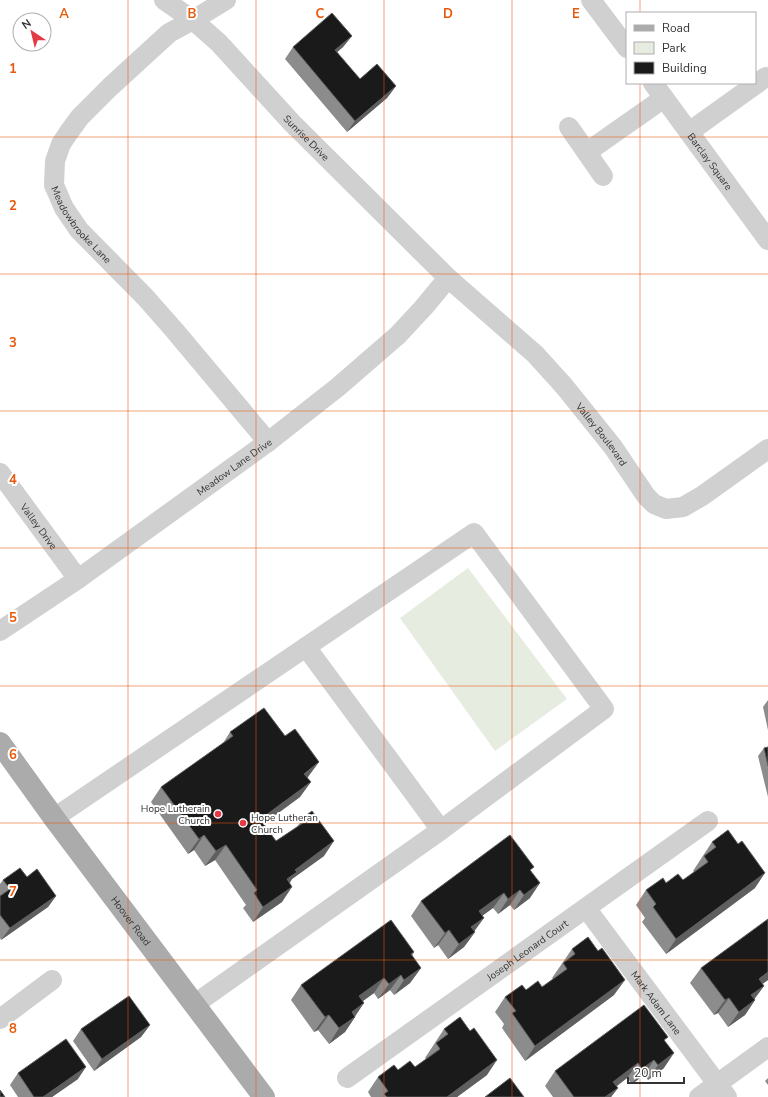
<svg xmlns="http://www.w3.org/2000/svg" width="768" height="1097" viewBox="0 0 768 1097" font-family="'Nunito Sans',sans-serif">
<rect width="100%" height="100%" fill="#fff"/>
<path fill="#e6ecdf" d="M 468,568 L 567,699 L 495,751 L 400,618 Z"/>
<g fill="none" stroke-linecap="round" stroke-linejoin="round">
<g stroke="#d0d0d0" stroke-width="20">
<path id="s1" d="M 164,0 L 193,20 L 219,43 L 292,123 L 448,278 L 535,354 L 564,386 L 613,447 L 646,496 L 654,504 L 666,509 L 683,507 L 702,496 L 768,449"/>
<path id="s2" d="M 226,0 L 193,20 L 169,33 L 110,87 L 80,117 L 69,132 L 61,144 L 55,161 L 54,185 L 64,208 L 79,230 L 146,298 L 175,331 L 268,442"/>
<path d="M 591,0 L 627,48"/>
<path id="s3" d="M 653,83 L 768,240"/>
<path d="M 569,127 L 603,176"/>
<path d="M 689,132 L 766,77"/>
<path d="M 587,152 L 664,98"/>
<path id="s4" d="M 0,473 L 78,579"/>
<path id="s5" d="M 0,631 L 78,579 L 268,442 L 338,387 L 398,335 L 424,307 L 448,278"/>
<path d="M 306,647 L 441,830"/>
<path d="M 54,818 L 474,533 L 604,709 L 441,830 L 195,1004"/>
<path id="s6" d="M 586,908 L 727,1097"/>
<path d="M 0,1019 L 52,980"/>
<path id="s7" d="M 347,1078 L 708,821"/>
<path d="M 699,1097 L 768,1047"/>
</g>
<path stroke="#ababab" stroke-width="22" id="s8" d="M 0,743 L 54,818 L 264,1097"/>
</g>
<path fill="#8c8c8c" d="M 352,36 L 343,47 L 337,52 L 360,79 L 396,86 L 387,98 L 347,132 L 285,59 L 293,47 Z
M 768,700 L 768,730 L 763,707 Z
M 230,732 L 308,777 L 307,778 L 300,797 L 263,824 L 276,841 L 297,827 L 304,817 L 312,811 L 324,856 L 292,879 L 290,883 L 282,902 L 253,922 L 243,908 L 246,905 L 215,860 L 205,866 L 194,850 L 188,854 L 151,802 L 161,787 L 222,745 Z
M 768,747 L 768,797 L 758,756 L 764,748 Z
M 712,842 L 755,888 L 666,954 L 642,922 L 645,918 L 636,905 L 646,890 L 683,880 L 694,872 L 693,871 Z
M 531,871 L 530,898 L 514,910 L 510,905 L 498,914 L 493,908 L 482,916 L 474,931 L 475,932 L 464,947 L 448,959 L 438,945 L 434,948 L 411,916 L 421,901 Z
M 27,877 L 56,896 L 48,907 L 1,940 L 0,938 L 0,884 L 3,880 Z
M 572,949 L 614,995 L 525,1061 L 502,1028 L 504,1024 L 495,1012 L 505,997 L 526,990 L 542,987 L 553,979 L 552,978 Z
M 414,952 L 412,956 L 421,968 L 410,983 L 394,995 L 390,990 L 378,999 L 374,993 L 363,1001 L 355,1016 L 355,1017 L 345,1032 L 329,1044 L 318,1030 L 314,1032 L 291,1000 L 301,985 Z
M 701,968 L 768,980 L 762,984 L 764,986 L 754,999 L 755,1000 L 745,1015 L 728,1027 L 718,1013 L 714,1015 L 690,983 Z
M 150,1025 L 141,1037 L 94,1071 L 73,1041 L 81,1029 Z
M 444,1029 L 487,1075 L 457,1097 L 371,1097 L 368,1092 L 378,1077 L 398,1070 L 415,1067 L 426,1059 L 425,1058 Z
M 665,1041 L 664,1068 L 648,1080 L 644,1075 L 632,1084 L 627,1078 L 616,1087 L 618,1088 L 611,1097 L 553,1097 L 545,1086 L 555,1071 Z
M 18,1073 L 78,1079 L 52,1097 L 18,1097 L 10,1085 Z
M 768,1078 L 768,1085 L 765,1081 Z"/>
<path fill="#5f5f5f" d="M 352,36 L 343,47 L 327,61 L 335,50 Z
M 396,86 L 387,98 L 347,132 L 355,121 Z
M 319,762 L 308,777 L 293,789 L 304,774 Z
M 311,782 L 300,797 L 262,825 L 262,818 Z
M 204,835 L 194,850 L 188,854 L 199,839 Z
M 334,841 L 324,856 L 292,879 L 286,888 L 287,879 L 295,870 Z
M 226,845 L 215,860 L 205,866 L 216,851 Z
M 765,873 L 755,888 L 666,954 L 676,939 Z
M 540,883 L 530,898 L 514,910 L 524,895 Z
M 292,887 L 282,902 L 253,922 L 263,907 Z
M 520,890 L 510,905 L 498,914 L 508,899 Z
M 504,893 L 493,908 L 468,926 L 479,911 Z
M 56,896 L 48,907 L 1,940 L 10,928 Z
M 484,918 L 473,933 L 471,927 Z
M 449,930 L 438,945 L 434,948 L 445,933 Z
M 475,932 L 464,947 L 448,959 L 459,944 Z
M 421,968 L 410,983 L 394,995 L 404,980 Z
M 768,972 L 768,980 L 748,994 L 759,979 Z
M 401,975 L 390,990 L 378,999 L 389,984 Z
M 384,978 L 374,993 L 349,1011 L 359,996 Z
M 625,980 L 614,995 L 525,1061 L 535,1046 Z
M 764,986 L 753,1001 L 751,995 Z
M 729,998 L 718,1013 L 714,1015 L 725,1000 Z
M 755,1000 L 745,1015 L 728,1027 L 739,1012 Z
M 364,1003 L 354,1018 L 352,1012 Z
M 329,1015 L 318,1030 L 314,1032 L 325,1017 Z
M 355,1017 L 345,1032 L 329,1044 L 339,1028 Z
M 150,1025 L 141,1037 L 94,1071 L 102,1059 Z
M 674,1053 L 664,1068 L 648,1080 L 658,1065 Z
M 497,1060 L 487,1075 L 457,1097 L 447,1097 Z
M 654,1060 L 644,1075 L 632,1084 L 642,1069 Z
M 638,1063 L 627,1078 L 602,1097 L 613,1082 Z
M 86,1067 L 78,1079 L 52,1097 L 43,1097 Z
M 618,1088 L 611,1097 L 605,1097 Z"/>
<path fill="#1a1a1a" stroke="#5f5f5f" d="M 332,13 L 352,36 L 335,50 L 360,79 L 377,64 L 396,86 L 355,121 L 293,47 Z
M 264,708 L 285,736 L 295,729 L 319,762 L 304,774 L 311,782 L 262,818 L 265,822 L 263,823 L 276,841 L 306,821 L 304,817 L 312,811 L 334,841 L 295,870 L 297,872 L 287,879 L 292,887 L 263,907 L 254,893 L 257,890 L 226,845 L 216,851 L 204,835 L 199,839 L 161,787 L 233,736 L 230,732 Z
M 768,747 L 768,766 L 764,748 Z
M 728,830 L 738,844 L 742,841 L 765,873 L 676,939 L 653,907 L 656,904 L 646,890 L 663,878 L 666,883 L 678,874 L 683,880 L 708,862 L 704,856 L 716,847 L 712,842 Z
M 510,835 L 534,867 L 530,870 L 540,883 L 524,895 L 520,890 L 508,899 L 504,893 L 479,911 L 484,918 L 471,927 L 475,932 L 459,944 L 449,930 L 445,933 L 421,901 Z
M 20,868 L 27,877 L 37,869 L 56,896 L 10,928 L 0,915 L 0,896 L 10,889 L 3,880 Z
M 768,919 L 768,972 L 759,979 L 764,986 L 751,995 L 755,1000 L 739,1012 L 729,998 L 725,1000 L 701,968 Z
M 391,920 L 414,952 L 411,954 L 421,968 L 404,980 L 401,975 L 389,984 L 384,978 L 359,996 L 364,1003 L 352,1012 L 355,1017 L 339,1028 L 329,1015 L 325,1017 L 301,985 Z
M 588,937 L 598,951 L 602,948 L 625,980 L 535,1046 L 512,1013 L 516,1011 L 505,997 L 522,985 L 526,990 L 538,981 L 542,987 L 567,969 L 563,963 L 575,954 L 572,949 Z
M 129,996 L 150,1025 L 102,1059 L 81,1029 Z
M 644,1005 L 668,1037 L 664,1040 L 674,1053 L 658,1065 L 654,1060 L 642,1069 L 638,1063 L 613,1082 L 618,1088 L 605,1097 L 574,1097 L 555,1071 Z
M 460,1017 L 470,1031 L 474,1028 L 497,1060 L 447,1097 L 387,1097 L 384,1094 L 388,1091 L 378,1077 L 394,1065 L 398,1070 L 410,1061 L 415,1067 L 440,1049 L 436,1043 L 448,1034 L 444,1029 Z
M 66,1039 L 86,1067 L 43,1097 L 34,1097 L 18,1073 Z
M 510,1078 L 524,1097 L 485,1097 Z
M 0,1090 L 5,1097 L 0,1097 Z"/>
<path fill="none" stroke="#e8590c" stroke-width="1" stroke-opacity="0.55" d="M 128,0 L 128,1097M 256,0 L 256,1097M 384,0 L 384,1097M 512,0 L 512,1097M 640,0 L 640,13M 640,83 L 640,1097M 0,137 L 768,137M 0,274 L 768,274M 0,411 L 768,411M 0,548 L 768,548M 0,686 L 768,686M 0,823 L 768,823M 0,960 L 768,960"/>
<g fill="#e63946" stroke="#fff" stroke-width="1.5">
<circle cx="218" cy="814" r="4"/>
<circle cx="243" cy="823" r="4"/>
</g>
<g text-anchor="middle" stroke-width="4" stroke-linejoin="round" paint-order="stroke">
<g font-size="10" fill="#333" stroke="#fff">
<text dy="4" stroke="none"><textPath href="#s1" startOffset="199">Sunrise Drive</textPath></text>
<text dy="4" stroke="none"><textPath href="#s3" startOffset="97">Barclay Square</textPath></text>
<text dy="4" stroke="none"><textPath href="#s2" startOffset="312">Meadowbrooke Lane</textPath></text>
<text dy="4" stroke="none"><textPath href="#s1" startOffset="618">Valley Boulevard</textPath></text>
<text dy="4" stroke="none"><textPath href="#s5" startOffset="286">Meadow Lane Drive</textPath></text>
<text dy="4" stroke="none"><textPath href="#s4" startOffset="66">Valley Drive</textPath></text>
<text dy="4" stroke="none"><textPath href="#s8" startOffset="221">Hoover Road</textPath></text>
<text dy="4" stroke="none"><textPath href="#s7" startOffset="221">Joseph Leonard Court</textPath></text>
<text dy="4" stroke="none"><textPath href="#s6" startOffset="118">Mark Adam Lane</textPath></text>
</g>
<g font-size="10" fill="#333" stroke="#fff" text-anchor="end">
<text x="210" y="812">Hope Lutherain<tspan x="210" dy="12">Church</tspan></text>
<text x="251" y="821" text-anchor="start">Hope Lutheran<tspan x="251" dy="12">Church</tspan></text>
</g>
</g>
<g font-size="13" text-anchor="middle" font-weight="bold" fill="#e8590c" stroke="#fff" stroke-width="4" stroke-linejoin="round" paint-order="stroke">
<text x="64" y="18">A</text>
<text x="192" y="18">B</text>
<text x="320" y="18">C</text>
<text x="448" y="18">D</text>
<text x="576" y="18">E</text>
<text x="13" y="73">1</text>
<text x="13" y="210">2</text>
<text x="13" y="347">3</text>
<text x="13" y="484">4</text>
<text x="13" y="622">5</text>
<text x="13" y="759">6</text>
<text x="13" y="896">7</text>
<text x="13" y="1033">8</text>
</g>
<rect x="626" y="12" width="130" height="72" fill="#ffffff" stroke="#adadad"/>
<rect x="634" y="25" width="20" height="6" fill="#ababab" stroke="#adadad"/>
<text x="662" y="32" font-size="12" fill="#333333">Road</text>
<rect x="634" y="42" width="20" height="12" fill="#e6ecdf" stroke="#adadad"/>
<text x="662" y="52" font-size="12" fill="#333333">Park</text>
<rect x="634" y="62" width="20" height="12" fill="#1a1a1a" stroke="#adadad"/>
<text x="662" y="72" font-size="12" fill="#333333">Building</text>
<g transform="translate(32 32) rotate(325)"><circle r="19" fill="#ffffff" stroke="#adadad"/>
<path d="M0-3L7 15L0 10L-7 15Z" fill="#e63946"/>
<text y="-6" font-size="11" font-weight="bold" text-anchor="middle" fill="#333333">N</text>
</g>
<path d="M628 1077v6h56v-6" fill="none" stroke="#333333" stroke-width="2"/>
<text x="634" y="1077" font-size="12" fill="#333333" stroke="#ffffff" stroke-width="3" paint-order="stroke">20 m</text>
</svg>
